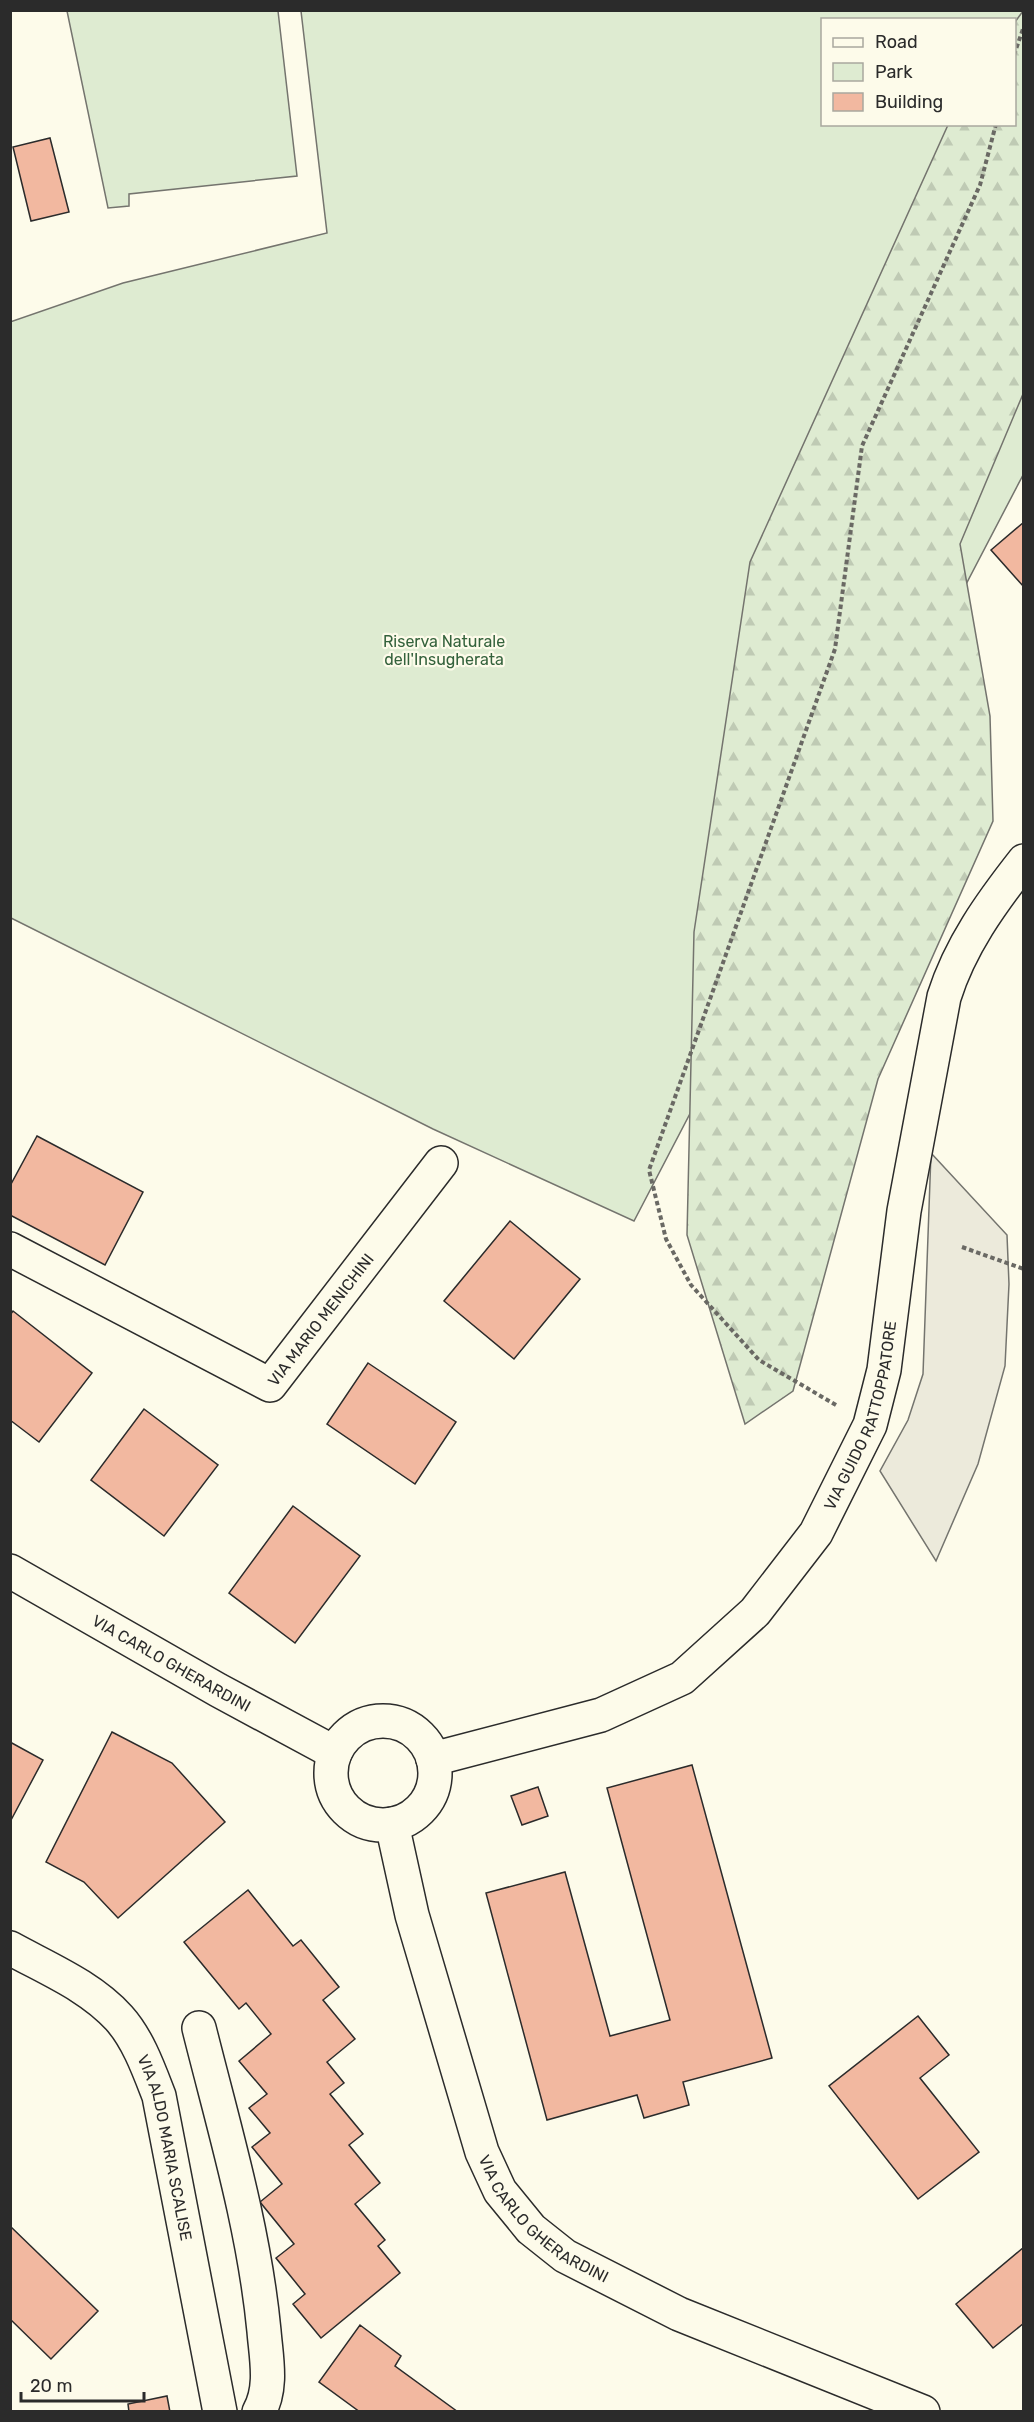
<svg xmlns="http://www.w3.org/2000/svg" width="1034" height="2422" viewBox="0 0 1034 2422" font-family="Rubik,sans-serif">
<defs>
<pattern id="forest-firs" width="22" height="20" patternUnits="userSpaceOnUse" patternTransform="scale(1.5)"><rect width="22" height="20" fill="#deebd1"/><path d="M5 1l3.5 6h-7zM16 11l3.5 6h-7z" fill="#bfcab4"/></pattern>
</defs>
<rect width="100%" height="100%" fill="#fdfbea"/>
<path fill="#deebd1" stroke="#74746e" stroke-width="1.5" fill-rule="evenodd" d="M 67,11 L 278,11 L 297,176 L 129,194 L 129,206 L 108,208 Z
M 301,11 L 1023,11 L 1023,475 L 634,1221 L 433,1129 L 11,918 L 10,322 L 123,283 L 327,233 ZM 822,20 L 1014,20 L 1014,124 L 822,124 Z"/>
<path fill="url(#forest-firs)" stroke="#74746e" stroke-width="1.5" d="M 1023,11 L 1023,394 L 960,544 L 990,716 L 993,821 L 878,1079 L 793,1391 L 745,1424 L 687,1235 L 694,932 L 750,562 L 948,125 L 1014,124 L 1015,22 Z"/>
<path fill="#eceadb" stroke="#74746e" stroke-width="1.5" d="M 931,1153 L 1007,1235 L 1009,1284 L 1005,1366 L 978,1464 L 936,1561 L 880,1471 L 908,1420 L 923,1374 Z"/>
<path fill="#f2b8a0" stroke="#2b2b2b" stroke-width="1.5" d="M 50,138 L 69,212 L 31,221 L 13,147 Z
M 1024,522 L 1024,587 L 991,550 Z
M 37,1136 L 143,1192 L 105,1265 L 10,1215 L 10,1186 Z
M 510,1221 L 580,1279 L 514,1359 L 444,1301 Z
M 13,1311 L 92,1373 L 39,1442 L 10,1420 L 10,1315 Z
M 368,1363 L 456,1422 L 415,1484 L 327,1424 Z
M 144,1409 L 218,1465 L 164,1536 L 91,1480 Z
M 293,1506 L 360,1556 L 295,1643 L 229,1593 Z
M 112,1732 L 172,1763 L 225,1822 L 118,1918 L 84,1882 L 46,1862 Z
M 10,1742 L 43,1760 L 10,1822 Z
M 692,1765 L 772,2058 L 683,2082 L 689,2105 L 644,2118 L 637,2095 L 547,2120 L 486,1893 L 565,1872 L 610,2036 L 670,2020 L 607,1788 Z
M 538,1787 L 548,1816 L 522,1825 L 511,1796 Z
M 248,1890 L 293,1946 L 301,1940 L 339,1987 L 323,2000 L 355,2039 L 327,2062 L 344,2083 L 330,2094 L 363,2134 L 349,2145 L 380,2183 L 355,2204 L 385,2240 L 378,2246 L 400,2273 L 321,2338 L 293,2304 L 305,2294 L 276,2258 L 294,2244 L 260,2202 L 282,2184 L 252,2147 L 270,2133 L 249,2108 L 267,2094 L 239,2061 L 271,2034 L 246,2003 L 239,2009 L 184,1942 Z
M 918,2016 L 949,2055 L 920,2078 L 979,2152 L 918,2199 L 829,2086 Z
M 10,2226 L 98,2311 L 51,2359 L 10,2319 Z
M 1024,2247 L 1024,2323 L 993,2348 L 956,2304 Z
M 360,2325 L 401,2356 L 395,2366 L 458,2412 L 360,2412 L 319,2382 Z
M 167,2396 L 170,2412 L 129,2412 L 128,2404 Z"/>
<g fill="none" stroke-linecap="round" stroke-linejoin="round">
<defs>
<g id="street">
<path id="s1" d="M 10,1249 L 270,1385 L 441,1163"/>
<path id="s2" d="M 10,1571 L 218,1690 L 335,1753"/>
<circle cx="383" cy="1773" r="52"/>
<path id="s3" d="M 433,1759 L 601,1715 L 682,1678 L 755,1612 L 816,1533 L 870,1425 L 884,1370 L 904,1211 L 944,997 C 960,946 991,903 1024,861"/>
<path id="s4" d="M 392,1824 L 412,1915 L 482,2152 L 500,2191 L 531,2229 L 565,2256 L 679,2314 L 923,2412"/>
<path id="s5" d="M 10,1948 C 48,1969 90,1986 119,2018 C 138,2039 149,2070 159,2096 L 220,2412"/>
<path d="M 199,2028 C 224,2128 254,2227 264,2331 C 266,2357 273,2387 259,2412"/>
</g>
</defs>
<use href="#street" stroke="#2b2b2b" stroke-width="36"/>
<path stroke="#6a6964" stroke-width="4" stroke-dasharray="4.5 3" stroke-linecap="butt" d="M 1014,55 L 1024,26
M 962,1247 L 1024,1269
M 836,1405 L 759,1360 L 691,1285 L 666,1239 L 649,1170 L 835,649 L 862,446 L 980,185 L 996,124"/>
<use href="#street" stroke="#fdfbea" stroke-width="33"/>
</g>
<g text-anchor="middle" stroke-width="4.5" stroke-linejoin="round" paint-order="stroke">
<g font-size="16" fill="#34623c" stroke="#fdfbea">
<text x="444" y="647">Riserva Naturale<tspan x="444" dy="18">dell'Insugherata</tspan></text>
</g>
<g font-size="16" fill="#2b2b2b" stroke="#fdfbea">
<text dy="6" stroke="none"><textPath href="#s1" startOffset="376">VIA MARIO MENICHINI</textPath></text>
<text dy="6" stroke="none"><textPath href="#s3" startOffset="588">VIA GUIDO RATTOPPATORE</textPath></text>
<text dy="6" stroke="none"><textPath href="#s2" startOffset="186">VIA CARLO GHERARDINI</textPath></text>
<text dy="6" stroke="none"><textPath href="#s5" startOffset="270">VIA ALDO MARIA SCALISE</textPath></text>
<text dy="6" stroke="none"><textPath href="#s4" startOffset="434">VIA CARLO GHERARDINI</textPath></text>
</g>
</g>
<rect width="1034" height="2422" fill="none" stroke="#2b2b2b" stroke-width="24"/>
<rect x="821" y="18" width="195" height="108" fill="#fdfbea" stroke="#a9a89e" stroke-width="1.5"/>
<rect x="833" y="38" width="30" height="9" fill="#fdfbea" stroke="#a9a89e" stroke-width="1.5"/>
<text x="875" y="48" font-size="18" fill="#2b2b2b">Road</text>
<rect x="833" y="63" width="30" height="18" fill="#deebd1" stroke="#a9a89e" stroke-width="1.5"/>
<text x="875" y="78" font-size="18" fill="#2b2b2b">Park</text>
<rect x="833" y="93" width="30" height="18" fill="#f2b8a0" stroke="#a9a89e" stroke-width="1.5"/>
<text x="875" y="108" font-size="18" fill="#2b2b2b">Building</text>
<path d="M21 2392v9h123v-9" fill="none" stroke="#2b2b2b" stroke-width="3"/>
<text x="30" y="2392" font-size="18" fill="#2b2b2b" stroke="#fdfbea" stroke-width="4.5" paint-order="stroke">20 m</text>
</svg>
